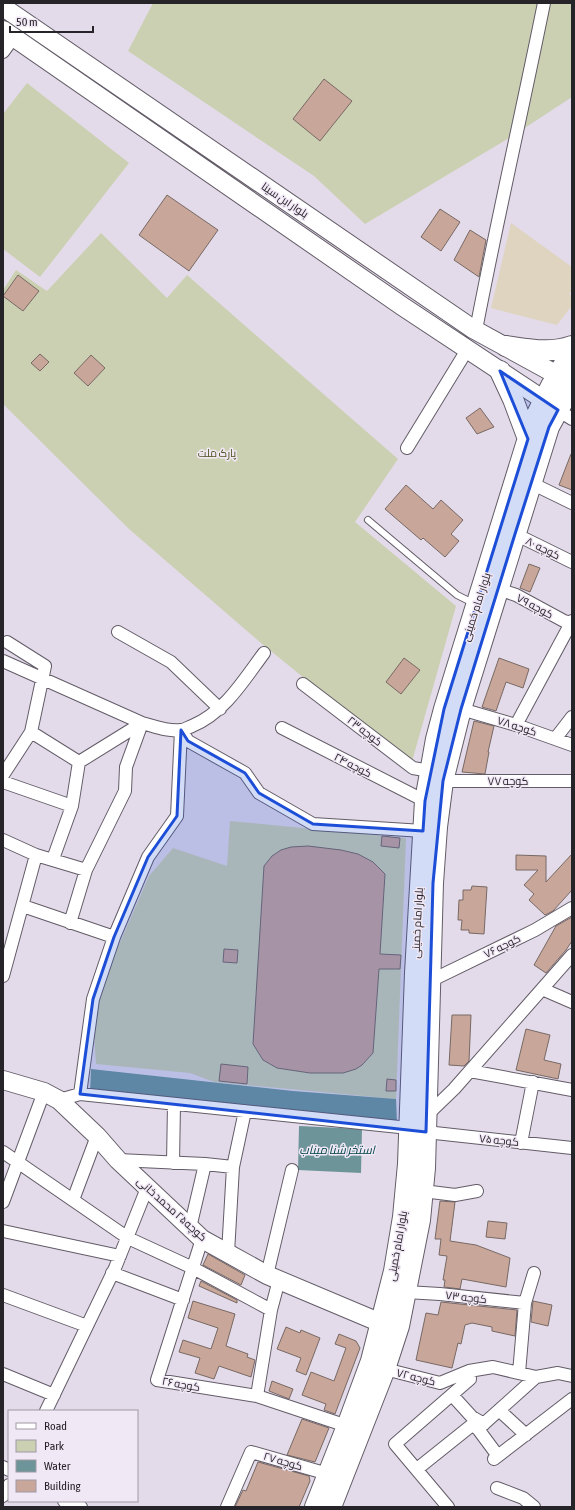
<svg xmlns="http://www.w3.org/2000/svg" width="575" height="1510" viewBox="0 0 575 1510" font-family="'Asap Condensed',Cairo,sans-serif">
<rect width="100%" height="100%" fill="#e3dbe9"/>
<path fill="#dfd4bf" d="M 511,223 L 572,267 L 572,290 L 569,294 L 572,296 L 572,309 L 570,308 L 557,325 L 491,308 Z"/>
<path fill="#ccd0b2" d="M 153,3 L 572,3 L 572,97 L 511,137 L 365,224 L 314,176 L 128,51 Z
M 27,83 L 129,163 L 40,277 L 3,249 L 3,114 Z
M 101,233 L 167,298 L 187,275 L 398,459 L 355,522 L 456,606 L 411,765 L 261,643 L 129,529 L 3,404 L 3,290 L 16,270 L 47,291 Z
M 230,821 L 406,838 L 396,1099 L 214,1082 L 190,1073 L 96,1064 L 92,1006 L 149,876 L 173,848 L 227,866 Z"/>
<path fill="#6d9599" d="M 91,1069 L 293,1091 L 396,1099 L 397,1123 L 90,1093 Z
M 299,1126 L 362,1129 L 361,1173 L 298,1170 Z"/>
<path fill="#c8a69a" stroke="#786964" d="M 324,79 L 352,101 L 320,141 L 293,119 Z
M 167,195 L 218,230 L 189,271 L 139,235 Z
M 440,209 L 460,222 L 441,251 L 421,237 Z
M 470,230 L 486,240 L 479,277 L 454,260 Z
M 18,275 L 39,291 L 23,311 L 3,296 Z
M 40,354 L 49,362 L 40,371 L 31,363 Z
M 91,355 L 105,368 L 88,386 L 74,373 Z
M 480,408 L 494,427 L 477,434 L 466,418 Z
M 571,454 L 572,454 L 572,490 L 559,485 Z
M 406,485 L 433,509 L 441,500 L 463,520 L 451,534 L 459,541 L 445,557 L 423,538 L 421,540 L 385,509 Z
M 529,564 L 540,568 L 530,592 L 520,588 Z
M 404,658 L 420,670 L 401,694 L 386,682 Z
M 499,658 L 529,669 L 523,688 L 506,682 L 496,711 L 482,707 Z
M 474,721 L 494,726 L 488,752 L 489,752 L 485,774 L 462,772 Z
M 382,836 L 400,838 L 399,848 L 381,846 Z
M 308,846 L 341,850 L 358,854 L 373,862 L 385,874 L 380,954 L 401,955 L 400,969 L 379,969 L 373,1053 L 362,1065 L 356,1069 L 343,1073 L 310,1073 L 277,1068 L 263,1060 L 253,1044 L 264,866 L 272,856 L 281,850 L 291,847 Z
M 572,854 L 572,890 L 553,911 L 545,915 L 529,900 L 534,894 L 524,885 L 538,870 L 516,870 L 516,855 L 546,856 L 546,882 Z
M 472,886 L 487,887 L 484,934 L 469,933 L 469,930 L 461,930 L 462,920 L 458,920 L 459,900 L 463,900 L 463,890 L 471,890 Z
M 572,917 L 572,941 L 566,950 L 546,973 L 534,965 L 556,926 Z
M 224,949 L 238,950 L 237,963 L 223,962 Z
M 452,1015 L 471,1015 L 469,1061 L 464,1066 L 449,1065 Z
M 526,1029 L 550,1035 L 544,1060 L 561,1064 L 558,1079 L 516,1070 Z
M 221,1064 L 248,1067 L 247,1084 L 219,1081 Z
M 387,1079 L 396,1080 L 396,1091 L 386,1091 Z
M 440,1201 L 455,1202 L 450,1241 L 476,1245 L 510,1258 L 506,1287 L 462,1279 L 460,1289 L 444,1287 L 445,1280 L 443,1280 L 447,1256 L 439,1255 L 441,1239 L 435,1239 Z
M 488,1221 L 507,1223 L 505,1239 L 486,1237 Z
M 208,1254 L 245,1275 L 241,1285 L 203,1265 Z
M 201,1281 L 237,1300 L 237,1303 L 199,1286 Z
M 193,1301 L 235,1314 L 226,1346 L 248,1354 L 247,1357 L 255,1360 L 251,1377 L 219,1366 L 214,1379 L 195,1373 L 200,1358 L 179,1352 L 183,1340 L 211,1349 L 218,1328 L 188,1318 Z
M 533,1301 L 552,1305 L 548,1326 L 531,1322 Z
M 441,1302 L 517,1310 L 515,1336 L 492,1331 L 492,1327 L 472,1323 L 465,1325 L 461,1344 L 458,1343 L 452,1368 L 416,1360 L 426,1313 L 438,1315 Z
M 286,1327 L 300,1333 L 301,1330 L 320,1338 L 306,1375 L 296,1371 L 301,1358 L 277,1349 Z
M 339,1334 L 356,1341 L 360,1348 L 335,1414 L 324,1410 L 326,1404 L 302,1395 L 311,1372 L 334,1381 L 346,1348 L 335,1344 Z
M 272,1381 L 293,1389 L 289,1399 L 269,1391 Z
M 302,1419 L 329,1428 L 315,1462 L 287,1455 Z
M 258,1462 L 309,1476 L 310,1481 L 299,1507 L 235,1507 L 243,1490 L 246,1491 Z"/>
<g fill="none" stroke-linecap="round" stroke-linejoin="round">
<defs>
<path id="lane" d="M 368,520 L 457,595 L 473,603"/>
<path id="street" d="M 3,52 L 14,37
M 476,330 C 497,220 522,112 544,3
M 558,410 L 572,419
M 407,448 L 467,350
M 531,483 L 572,503
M 515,534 L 572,562
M 498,589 L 516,595 L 564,621 L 572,623
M 118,632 L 171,662 L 220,709
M 3,661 L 142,723 C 154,726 168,732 181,730 C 184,730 189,727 192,726 C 225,712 243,681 264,653
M 303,684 L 413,768 L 430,771
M 461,709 L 516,725 L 572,745
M 516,725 L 572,621
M 282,728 L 425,801
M 181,730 L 188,741 L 245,773 L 259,793 L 313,824 L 423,831
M 31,732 L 79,762
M 555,739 L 572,717
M 3,775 L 31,732 L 45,666 L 7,642
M 443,781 L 572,781
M 3,782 L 72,806
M 3,840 L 36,855 L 86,870
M 53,859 L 72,806 L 79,762 L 142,723
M 23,906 L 114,937
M 70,923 L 86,870 L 125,791 L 126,767 L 142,723
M 3,976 L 36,855
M 430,981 L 535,930 L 572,908
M 542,989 L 572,1002
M 470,1071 L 572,1090
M 80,1094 L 93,999 L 114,937 L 148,857 L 177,816 L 181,730
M 59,1100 L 80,1094 L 409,1128 L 426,1132 L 572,1148
M 426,1116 L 454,1089 L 572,955
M 521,1143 L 533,1082
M 3,1152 L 128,1238 L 193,1268 L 271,1310 L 279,1280
M 118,1160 L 205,1164
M 173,1163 L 174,1104
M 423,1191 L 455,1195 L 477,1191
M 73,1200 L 97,1136
M 3,1202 L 44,1092
M 190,1228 L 205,1164 L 233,1167
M 3,1231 L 120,1256
M 202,1239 L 157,1380 L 257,1396 L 347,1426
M 228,1253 L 233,1167 L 245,1111
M 112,1273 L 183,1300
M 267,1275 L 292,1170
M 406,1292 L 440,1294 L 525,1303
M 3,1295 L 87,1326
M 385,1369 L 440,1383 L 469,1371 L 493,1367 L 536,1377 L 558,1373 L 572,1376
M 519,1373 L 525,1303 L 534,1273
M 3,1374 L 54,1395
M 452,1395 L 472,1417 L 484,1424
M 257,1396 L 271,1310
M 499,1410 L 526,1435
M 46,1411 L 115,1268 L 147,1188
M 478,1429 L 498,1456
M 494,1459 L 572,1399
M 3,1467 L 9,1470
M 417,1469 L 472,1425 L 478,1429 L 536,1377
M 497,1488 L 523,1498 L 534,1507
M 3,1496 L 9,1485
M 64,1501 L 81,1507
M 227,1507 L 251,1452 L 328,1474
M 448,1507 L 395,1444 L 470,1379 L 469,1371"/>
<path id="secondary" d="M 3,7 L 473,329 L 570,382
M 3,30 L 402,306 L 556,408
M 3,1080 L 44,1092 L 59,1100 L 97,1136 L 118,1160 L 202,1239 L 267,1275 L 381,1323"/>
<path id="primary" d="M 506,346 C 528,349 550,354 572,346
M 500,371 L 513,399 L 528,439
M 315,1507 L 347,1426 L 371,1361 L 394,1271 L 403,1217 L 408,1164 L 415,973 L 425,801 L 436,739 L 444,709 L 533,422 L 551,386 L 572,351
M 331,1507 L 385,1369 L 399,1326 L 420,1220 L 425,1168 L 433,883 L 437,827 L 443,781 L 461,709 L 549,427 L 572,385"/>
</defs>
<use href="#lane" stroke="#635c68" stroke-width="8"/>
<use href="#street" stroke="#635c68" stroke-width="14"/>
<use href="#secondary" stroke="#635c68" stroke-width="20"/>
<use href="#primary" stroke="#635c68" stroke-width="22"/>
<use href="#lane" stroke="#fff" stroke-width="6"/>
<use href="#street" stroke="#fff" stroke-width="12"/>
<use href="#secondary" stroke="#fff" stroke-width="18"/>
<use href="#primary" stroke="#fff" stroke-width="20"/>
</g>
<path fill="#1d4ed8" fill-opacity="0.2" stroke="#1d4ed8" stroke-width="3" stroke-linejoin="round" d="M 500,371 L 558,410 L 549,427 L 515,534 L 461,709 L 443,781 L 433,883 L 426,1132 L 80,1094 L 93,999 L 114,937 L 148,857 L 177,816 L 181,730 L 188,741 L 245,773 L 259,793 L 313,824 L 423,831 L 425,801 L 444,709 L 528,439 Z"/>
<g text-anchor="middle" stroke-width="3" stroke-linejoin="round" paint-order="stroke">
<g font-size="11" fill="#272429" stroke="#f1e8f6">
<text transform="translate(285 200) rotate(34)" y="4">بلوار ابن سینا</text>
<text transform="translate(543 548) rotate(26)" y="4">کوچه ۸۰</text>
<text transform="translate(535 606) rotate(28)" y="4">کوچه ۷۹</text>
<text transform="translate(476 607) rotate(-72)" y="4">بلوار امام خمینی</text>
<text transform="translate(517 726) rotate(18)" y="4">کوچه ۷۸</text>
<text transform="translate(365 731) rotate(38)" y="4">کوچه ۲۳</text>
<text transform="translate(353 765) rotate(27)" y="4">کوچه ۲۴</text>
<text x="508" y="785">کوچه ۷۷</text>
<text transform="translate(417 923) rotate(-87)" y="4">بلوار امام خمینی</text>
<text transform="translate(502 946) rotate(-26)" y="4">کوچه ۷۶</text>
<text transform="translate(499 1140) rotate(6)" y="4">کوچه ۷۵</text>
<text transform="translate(172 1209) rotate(42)" y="4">کوچه۲۵ محمد خانی</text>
<text transform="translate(397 1246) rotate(-80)" y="4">بلوار امام خمینی</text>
<text transform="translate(466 1297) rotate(6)" y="4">کوچه ۷۳</text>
<text transform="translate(416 1377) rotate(14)" y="4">کوچه ۷۲</text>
<text transform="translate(181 1384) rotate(10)" y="4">کوچه ۲۶</text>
<text transform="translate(283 1461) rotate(16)" y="4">کوچه ۲۷</text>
</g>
<g font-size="11" fill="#4e521d" stroke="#f1e8f6">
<text x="217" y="457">پارک ملت</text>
</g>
<g font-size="12" font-style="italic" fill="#024449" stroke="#f1e8f6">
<text x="337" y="1154">استخر شنا میناب</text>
</g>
</g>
<rect width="575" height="1510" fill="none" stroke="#272429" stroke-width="8"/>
<rect x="8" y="1410" width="130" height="92" fill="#f1e8f6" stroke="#a09aa4"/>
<rect x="16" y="1423" width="20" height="6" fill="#ffffff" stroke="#a09aa4"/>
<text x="44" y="1430" font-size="12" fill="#272429">Road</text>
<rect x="16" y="1440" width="20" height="12" fill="#ccd0b2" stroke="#a09aa4"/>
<text x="44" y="1450" font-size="12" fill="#272429">Park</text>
<rect x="16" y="1460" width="20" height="12" fill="#6d9599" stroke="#a09aa4"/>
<text x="44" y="1470" font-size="12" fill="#272429">Water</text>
<rect x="16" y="1480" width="20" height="12" fill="#c8a69a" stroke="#a09aa4"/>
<text x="44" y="1490" font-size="12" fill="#272429">Building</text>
<path d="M10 26v6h83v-6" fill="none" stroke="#272429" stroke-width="2"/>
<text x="16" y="26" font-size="12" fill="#272429" stroke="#f1e8f6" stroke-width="3" paint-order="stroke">50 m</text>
</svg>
